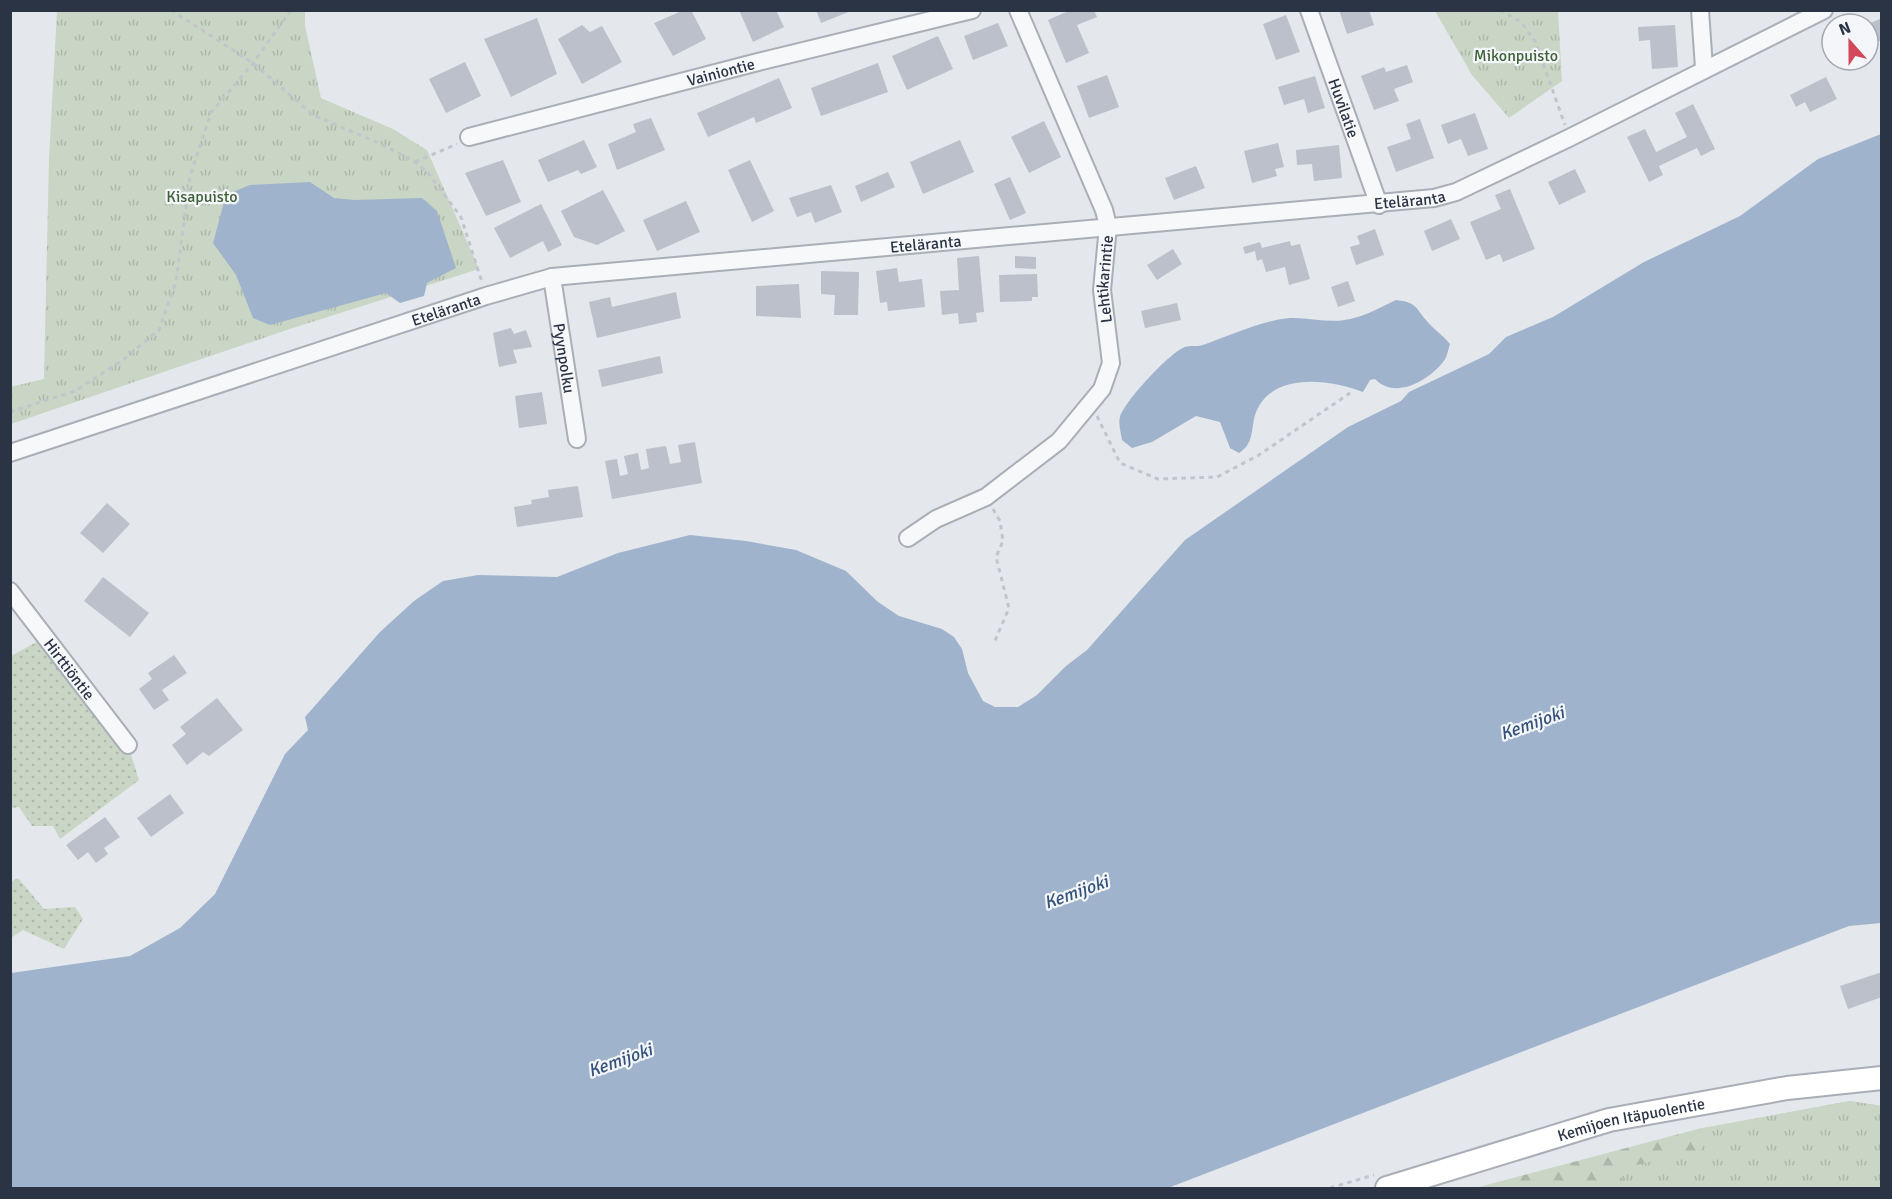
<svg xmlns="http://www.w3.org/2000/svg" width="1892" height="1199" viewBox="0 0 1892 1199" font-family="Signika,sans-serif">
<defs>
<pattern id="grass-dots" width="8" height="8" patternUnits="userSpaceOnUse" patternTransform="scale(1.5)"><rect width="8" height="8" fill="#c9d6c5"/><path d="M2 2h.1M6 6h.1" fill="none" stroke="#adb8ab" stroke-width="1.8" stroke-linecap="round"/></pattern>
<pattern id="forest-firs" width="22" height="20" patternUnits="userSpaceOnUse" patternTransform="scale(1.5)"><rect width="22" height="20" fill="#c9d6c5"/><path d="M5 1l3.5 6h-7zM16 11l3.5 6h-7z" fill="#adb8ab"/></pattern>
<pattern id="park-tufts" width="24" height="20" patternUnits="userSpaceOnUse" patternTransform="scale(1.5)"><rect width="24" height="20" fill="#c9d6c5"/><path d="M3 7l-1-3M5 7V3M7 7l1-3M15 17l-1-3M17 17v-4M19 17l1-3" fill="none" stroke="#adb8ab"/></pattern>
</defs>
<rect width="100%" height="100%" fill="#e4e7ec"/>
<path fill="url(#grass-dots)" d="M 42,639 L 128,745 L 139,780 L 60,839 L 53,826 L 32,826 L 19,807 L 11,808 L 11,656 Z
M 18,878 L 44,909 L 75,907 L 83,919 L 64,949 L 23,930 L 11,938 L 11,882 Z"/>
<path fill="url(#forest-firs)" d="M 1850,1101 L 1881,1106 L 1881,1188 L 1475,1188 L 1698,1129 Z"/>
<path fill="url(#park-tufts)" d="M 57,11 L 305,11 L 305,26 L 321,98 L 393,129 L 427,150 L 479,269 L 293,328 L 11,424 L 10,387 L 44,379 L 49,159 Z
M 1435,11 L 1558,11 L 1562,81 L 1509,118 L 1472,75 Z
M 1850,1101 L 1881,1106 L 1881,1188 L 1630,1188 L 1615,1170 L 1701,1150 L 1698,1129 Z"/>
<path fill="#9fb4cc" d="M 1881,134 L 1881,923 L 1849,926 L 1168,1188 L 11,1188 L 11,973 L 130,956 L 180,928 L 215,894 L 285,754 L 308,730 L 305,717 L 380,632 L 414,601 L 443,581 L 478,575 L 557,577 L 618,553 L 690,535 L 746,541 L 796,550 L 846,571 L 878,602 L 899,616 L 942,629 L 954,637 L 962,649 L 968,673 L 983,701 L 995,707 L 1018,707 L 1037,695 L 1066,666 L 1087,650 L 1185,540 L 1348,427 L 1401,401 L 1409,392 L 1489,354 L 1506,337 L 1553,317 L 1644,262 L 1740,216 L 1818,159 Z
M 310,182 L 334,198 L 354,200 L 422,198 L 437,211 L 456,268 L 427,283 L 424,296 L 400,303 L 386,293 L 270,325 L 253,318 L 236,275 L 213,243 L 226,195 L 250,185 Z
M 1396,300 C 1416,302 1415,307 1426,320 C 1433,329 1442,334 1450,344 C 1448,350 1447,358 1443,362 C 1428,381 1395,400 1375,379 L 1370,380 L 1363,392 C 1329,379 1270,371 1255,415 C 1251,429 1254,444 1239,453 L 1230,448 L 1220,422 L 1196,416 L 1152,442 L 1132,448 L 1122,440 C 1121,433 1118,424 1120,417 C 1124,402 1170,352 1185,347 C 1190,345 1197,347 1203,345 C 1228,336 1264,320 1290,318 C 1310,317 1329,324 1350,319 C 1366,316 1381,307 1396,300 Z"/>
<path fill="#bbc0ca" d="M 684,10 L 691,10 L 706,39 L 673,56 L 654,23 Z
M 739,10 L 776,10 L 784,27 L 753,42 Z
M 816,10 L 851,10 L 851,11 L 821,23 Z
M 1071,10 L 1094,10 L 1097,17 L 1077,25 L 1089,53 L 1066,63 L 1048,20 Z
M 1339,10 L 1369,10 L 1374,25 L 1347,34 Z
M 1286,15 L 1300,52 L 1276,60 L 1263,24 Z
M 537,18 L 557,74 L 511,97 L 484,39 Z
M 1882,18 L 1882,40 L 1868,46 L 1868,24 Z
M 998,23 L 1008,46 L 973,60 L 964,36 Z
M 582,25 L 590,32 L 602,26 L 622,62 L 582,84 L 558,39 Z
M 1675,25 L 1678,67 L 1652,69 L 1650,40 L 1639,41 L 1638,27 Z
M 938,36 L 953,69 L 907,90 L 892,56 Z
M 465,62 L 481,96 L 446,113 L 429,79 Z
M 878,63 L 888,92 L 821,116 L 811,88 Z
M 1407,65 L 1413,82 L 1394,89 L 1399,101 L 1374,110 L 1361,76 L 1384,67 L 1386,72 Z
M 1107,75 L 1119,107 L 1089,118 L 1077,86 Z
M 1315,76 L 1325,108 L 1308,113 L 1304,99 L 1284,105 L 1278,87 Z
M 1826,77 L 1837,99 L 1810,112 L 1805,102 L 1796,107 L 1790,95 Z
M 779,78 L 792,108 L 756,123 L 754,117 L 708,137 L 697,113 Z
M 1693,104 L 1715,149 L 1701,156 L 1697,148 L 1659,166 L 1663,175 L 1649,182 L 1627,137 L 1645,129 L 1656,152 L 1687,137 L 1675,113 Z
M 1475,113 L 1488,149 L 1468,156 L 1461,139 L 1448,144 L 1441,125 Z
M 651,118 L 665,150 L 617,170 L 608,144 L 636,132 L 633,124 Z
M 1420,119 L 1434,158 L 1396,172 L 1387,147 L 1411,139 L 1406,124 Z
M 1044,121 L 1061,157 L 1029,173 L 1011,137 Z
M 584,140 L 597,167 L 581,174 L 578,170 L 548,182 L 538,160 Z
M 960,140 L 974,172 L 923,194 L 910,162 Z
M 1278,143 L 1284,167 L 1275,169 L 1277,176 L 1252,183 L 1244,151 Z
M 1339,145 L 1342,178 L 1314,181 L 1312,164 L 1297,165 L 1296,150 Z
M 503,160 L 521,202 L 486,216 L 465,173 Z
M 750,160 L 774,211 L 752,222 L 728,170 Z
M 1196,166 L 1205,188 L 1174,200 L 1165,178 Z
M 1575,169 L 1586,192 L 1559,205 L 1548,182 Z
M 888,172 L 895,187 L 861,202 L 855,186 Z
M 1010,177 L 1026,213 L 1010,220 L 994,184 Z
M 831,185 L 842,212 L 815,223 L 811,212 L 797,217 L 789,198 Z
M 1510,189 L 1535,249 L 1503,262 L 1500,254 L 1486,260 L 1470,222 L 1501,209 L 1495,195 Z
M 603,190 L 625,231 L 597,245 L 574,237 L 561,211 Z
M 686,201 L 700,232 L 657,251 L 643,220 Z
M 541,204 L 562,245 L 548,252 L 543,241 L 510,258 L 494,228 Z
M 1451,219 L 1460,239 L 1432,251 L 1424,231 Z
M 1375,229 L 1384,255 L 1356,265 L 1350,247 L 1360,244 L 1357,236 Z
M 1290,241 L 1291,246 L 1300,244 L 1310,279 L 1289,285 L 1285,267 L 1266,272 L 1262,259 L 1257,261 L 1255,251 L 1245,254 L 1243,247 L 1260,242 L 1262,248 Z
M 1173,249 L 1182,264 L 1157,280 L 1147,265 Z
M 979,256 L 984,312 L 976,313 L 977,322 L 959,324 L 958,313 L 942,315 L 940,291 L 959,290 L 957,258 Z
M 1015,256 L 1036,257 L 1036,269 L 1015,268 Z
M 897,268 L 899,282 L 922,279 L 925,307 L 888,311 L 887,302 L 880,303 L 876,271 Z
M 821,271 L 859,272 L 858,315 L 834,315 L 835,295 L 821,294 Z
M 1037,274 L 1038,297 L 1032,297 L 1032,301 L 1000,302 L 999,275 Z
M 1348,281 L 1355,301 L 1338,307 L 1331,287 Z
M 799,284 L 801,318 L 756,316 L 756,286 Z
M 676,292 L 681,318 L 597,338 L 589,302 L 610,297 L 612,307 Z
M 1177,303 L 1181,320 L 1145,328 L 1141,311 Z
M 511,328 L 514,334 L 526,330 L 532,347 L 513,350 L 517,363 L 499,367 L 493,333 Z
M 660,356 L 663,373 L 602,387 L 598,370 Z
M 542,392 L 547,424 L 519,428 L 515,396 Z
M 695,442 L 702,483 L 612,499 L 605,461 L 617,459 L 620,476 L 628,474 L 624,456 L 638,453 L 641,470 L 649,468 L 646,449 L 666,446 L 670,464 L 681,462 L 678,445 Z
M 578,486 L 583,517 L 517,527 L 514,507 L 532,504 L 531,500 L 549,497 L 548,490 Z
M 107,503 L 130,524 L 103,553 L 80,533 Z
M 103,577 L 149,613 L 130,637 L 84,601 Z
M 174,655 L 187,673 L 162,690 L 169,700 L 154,710 L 139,689 L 152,679 L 148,673 Z
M 217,698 L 243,730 L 209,756 L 203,752 L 187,765 L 172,745 L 186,734 L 180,727 Z
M 170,794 L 184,813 L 151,837 L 137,818 Z
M 105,817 L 120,837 L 104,848 L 108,854 L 96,863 L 88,852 L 78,860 L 66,845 Z
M 1882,972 L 1882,997 L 1848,1009 L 1840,986 Z"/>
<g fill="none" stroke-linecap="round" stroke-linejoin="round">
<defs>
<g id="minor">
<path id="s1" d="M 1309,10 L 1379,205"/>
<path d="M 1700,10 L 1704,68"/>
<path id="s2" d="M 469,137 L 758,62 L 972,10"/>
<path id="s3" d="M 552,277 L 577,439"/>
<path id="s4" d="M 10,453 L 486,296 L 552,277 L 1434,198 L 1456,192 L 1569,138 L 1824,10"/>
<path id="s5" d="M 908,538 L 936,519 L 986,497 L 1059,441 L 1102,389 L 1111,363 L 1102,290 L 1108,226 L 1104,210 L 1018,10"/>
<path id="s6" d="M 10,591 L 128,745"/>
</g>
<g id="secondary">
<path id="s7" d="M 1387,1188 L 1609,1120 L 1787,1088 L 1882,1078"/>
</g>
</defs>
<use href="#minor" stroke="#a9aeb7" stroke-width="20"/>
<use href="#secondary" stroke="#a9aeb7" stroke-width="26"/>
<path stroke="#c2c5cb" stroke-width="3" stroke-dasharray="4.5 4.5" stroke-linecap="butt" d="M 171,10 L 253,63 L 313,115 L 381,144 L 415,162 L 428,173 L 461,217 L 482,282
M 1500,10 L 1521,22 L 1535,41 L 1565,125
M 415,162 L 457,144
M 10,412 L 75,391 L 123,360 L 159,330 L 176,282 L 190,176 L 211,113 L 253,63 L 291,10
M 1097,416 L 1120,463 L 1158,479 L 1217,477 L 1259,455 L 1350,393
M 993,509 L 1000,521 L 1003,541 L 996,557 L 1009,608 L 994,643
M 1330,1188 L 1374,1175"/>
<use href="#minor" stroke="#f7f8fa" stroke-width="16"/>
<use href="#secondary" stroke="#fff" stroke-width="22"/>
</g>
<g text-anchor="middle" stroke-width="4.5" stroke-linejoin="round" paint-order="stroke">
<g font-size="16" fill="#3f6138" stroke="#f4f6f9">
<text x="1516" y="61">Mikonpuisto</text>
<text x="202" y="202">Kisapuisto</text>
</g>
<g font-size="16" fill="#2b3445" stroke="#f4f6f9">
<text dy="6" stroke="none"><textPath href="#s2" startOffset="260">Vainiontie</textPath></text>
<text dy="6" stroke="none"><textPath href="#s1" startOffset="104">Huvilatie</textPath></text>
<text dy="6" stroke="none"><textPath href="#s4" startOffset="1431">Eteläranta</textPath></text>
<text dy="6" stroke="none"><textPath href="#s4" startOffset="945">Eteläranta</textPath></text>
<text dy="6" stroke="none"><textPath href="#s5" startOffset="360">Lehtikarintie</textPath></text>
<text dy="6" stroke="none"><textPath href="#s4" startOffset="459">Eteläranta</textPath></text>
<text dy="6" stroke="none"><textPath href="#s3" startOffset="82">Pyynpolku</textPath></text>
<text dy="6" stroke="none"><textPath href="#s6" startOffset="98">Hirttiöntie</textPath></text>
<text dy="6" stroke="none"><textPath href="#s7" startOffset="254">Kemijoen Itäpuolentie</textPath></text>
</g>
<g font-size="18" font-style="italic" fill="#34527a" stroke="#f4f6f9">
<text transform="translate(1532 723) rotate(-20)" y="6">Kemijoki</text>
<text transform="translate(1076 892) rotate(-20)" y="6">Kemijoki</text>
<text transform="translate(620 1060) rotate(-20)" y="6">Kemijoki</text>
</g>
</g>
<rect width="1892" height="1199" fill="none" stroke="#2b3445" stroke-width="24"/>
<g transform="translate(1850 42) rotate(339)"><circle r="28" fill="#f4f6f9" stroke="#a4a8b1" stroke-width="1.5"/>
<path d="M0-4.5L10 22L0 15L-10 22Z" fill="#d1495b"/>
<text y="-9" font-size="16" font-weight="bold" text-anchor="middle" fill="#2b3445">N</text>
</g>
</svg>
